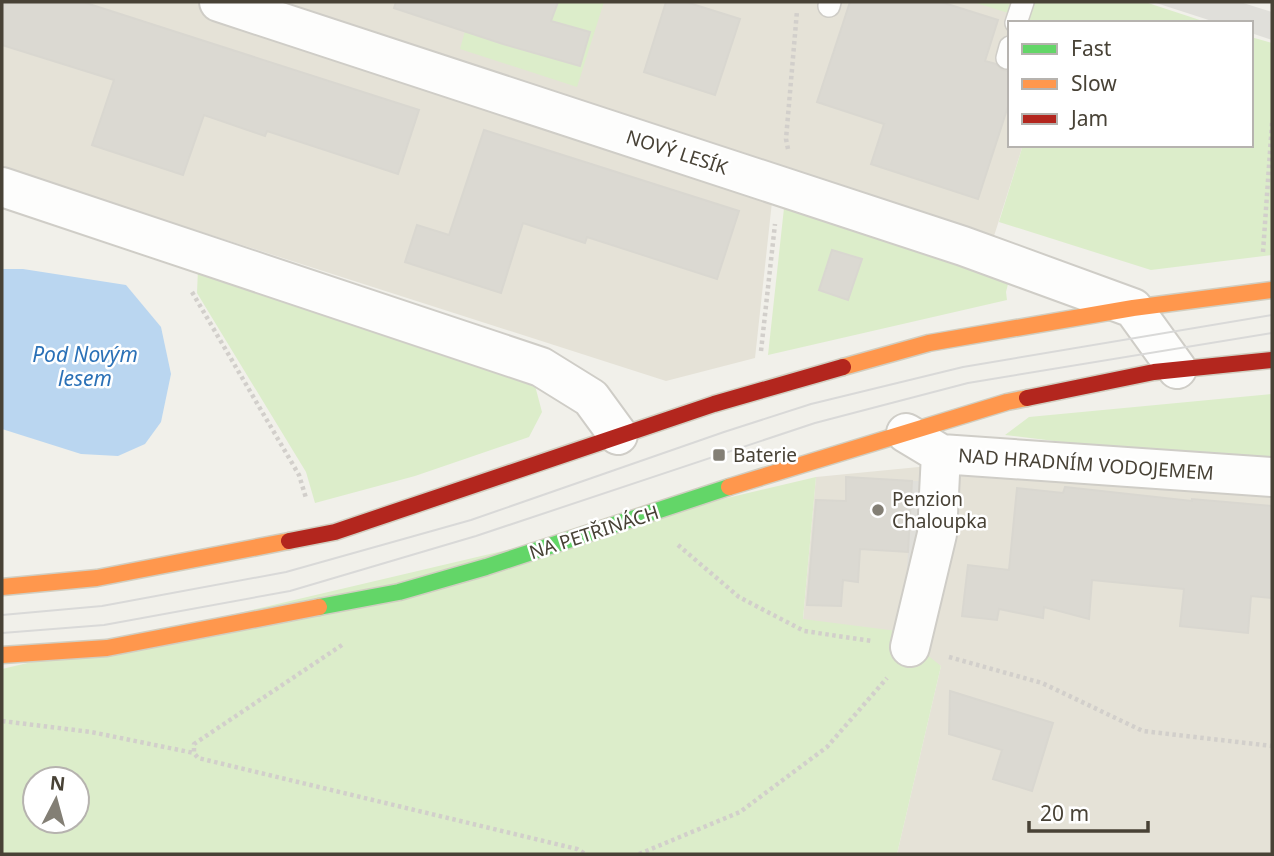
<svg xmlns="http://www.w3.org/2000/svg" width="1274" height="856" viewBox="0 0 1274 856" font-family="'Noto Sans',sans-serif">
<rect width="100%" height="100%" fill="#f1f0ea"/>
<path fill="#e5e2d7" d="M 2,2 L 1036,2 L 1030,23 L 1010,23 L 1010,145 L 1023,145 L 994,236 L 776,165 L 755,358 L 666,381 L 2,168 Z
M 929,466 L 1272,497 L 1272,854 L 897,854 L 941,666 L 803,620 L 816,477 Z"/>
<path fill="#dcedca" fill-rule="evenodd" d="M 558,2 L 604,2 L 577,87 L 460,49 L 465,31 L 580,66 L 590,32 L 551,21 Z
M 973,2 L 1145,2 L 1209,23 L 1030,23 L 1031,20 Z
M 1251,37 L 1272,43 L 1272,255 L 1151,270 L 999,222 L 1023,145 L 1251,145 Z
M 784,208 L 1009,280 L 1006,292 L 1007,300 L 768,355 ZM 832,250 L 862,259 L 848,300 L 819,290 Z
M 198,269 L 533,378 L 542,412 L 529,437 L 415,476 L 315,503 L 306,472 L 197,293 Z
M 1272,394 L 1272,459 L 1111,448 L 1005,435 L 1029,417 Z
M 816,477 L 803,619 L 897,631 L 941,666 L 897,854 L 2,854 L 2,669 ZM 35,779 L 77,779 L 77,821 L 35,821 Z"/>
<path fill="#e0dfda" d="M 1153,2 L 1240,2 L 1272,12 L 1272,40 L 1251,33 L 1251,23 L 1218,23 Z
M 912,481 L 926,481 L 918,606 L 905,605 Z"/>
<path fill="#bad6f0" d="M 2,269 L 23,269 L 126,285 L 161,327 L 171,374 L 161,422 L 145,444 L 118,456 L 81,454 L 2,429 Z"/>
<path fill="#dbd9d2" stroke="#d9d7d0" stroke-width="2" d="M 2,2 L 83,2 L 419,110 L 398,174 L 267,131 L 265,136 L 204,115 L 183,175 L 92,145 L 114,80 L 2,45 Z
M 396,2 L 558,2 L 551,21 L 590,32 L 580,66 L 503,44 L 394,8 Z
M 666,2 L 686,2 L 740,19 L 715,95 L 644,72 Z
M 850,2 L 941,2 L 998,20 L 985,61 L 996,64 L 1003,70 L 1010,71 L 1010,100 L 978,199 L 871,164 L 884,124 L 817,102 Z
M 484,130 L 739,211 L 717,279 L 587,237 L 585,243 L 523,223 L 501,293 L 405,262 L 417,225 L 449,235 Z
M 832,250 L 862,259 L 848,300 L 819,290 Z
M 846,477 L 912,481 L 908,552 L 860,549 L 858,582 L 843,580 L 841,606 L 807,605 L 816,500 L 846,501 Z
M 1065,487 L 1192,501 L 1192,499 L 1272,506 L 1272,598 L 1251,596 L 1248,633 L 1180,626 L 1184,589 L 1092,580 L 1089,619 L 1044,607 L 1043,618 L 999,609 L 997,620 L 962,616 L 968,565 L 1009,570 L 1017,488 L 1063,493 Z
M 950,691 L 1053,723 L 1032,791 L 993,779 L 1002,750 L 949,734 Z"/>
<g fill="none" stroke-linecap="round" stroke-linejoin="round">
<defs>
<path id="lane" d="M 829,6 L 830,2
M 1016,23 L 1023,2
M 1007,58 L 1010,47"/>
<path id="street" d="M 219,2 L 963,246 L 1133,308 L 1177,369
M 2,187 L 541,367 L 591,398 L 618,435
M 906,433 L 941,454 L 1272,477
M 910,647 L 937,534 L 941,454"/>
<path id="fast" d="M 319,607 L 399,592 L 486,567 L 729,487"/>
<path id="slow" d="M 843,367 L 929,343 L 1133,308 L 1272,290
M 729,487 L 1007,402 L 1027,398
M 2,587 L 97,578 L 289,541
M 2,655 L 107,648 L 319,607"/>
<path id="jam" d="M 1027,398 L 1154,372 L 1272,360
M 289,541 L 335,532 L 714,404 L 843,367"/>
</defs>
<use href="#lane" stroke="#cfcdc7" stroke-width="24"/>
<use href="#street" stroke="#cfcdc7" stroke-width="42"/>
<use href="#fast" stroke="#d1cec1" stroke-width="19"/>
<use href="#slow" stroke="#d1cec1" stroke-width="19"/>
<use href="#jam" stroke="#d1cec1" stroke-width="19"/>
<path stroke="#d2cfcb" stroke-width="4.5" stroke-dasharray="3.5 3.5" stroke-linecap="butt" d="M 788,149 L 786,139 L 797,11
M 1263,252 L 1272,123
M 192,292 L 299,475 L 306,498
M 761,351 L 775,224
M 678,545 L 739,597 L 804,631 L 872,641
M 342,645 L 194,744 L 194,753 L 198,758 L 577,849 L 585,854
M 949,657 L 1042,683 L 1143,731 L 1272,746
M 2,721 L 91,732 L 194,753
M 639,854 L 740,812 L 827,747 L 887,678"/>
<use href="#lane" stroke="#fdfdfc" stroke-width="21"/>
<use href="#street" stroke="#fdfdfc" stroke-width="38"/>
<use href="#fast" stroke="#63d668" stroke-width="16"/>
<use href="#slow" stroke="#ff974d" stroke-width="16"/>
<use href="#jam" stroke="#b3261e" stroke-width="16"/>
<path stroke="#d9d9d8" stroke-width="2" d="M 2,615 L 102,606 L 286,572 L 471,520 L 724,432 L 811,404 L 963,367 L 1272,315
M 2,633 L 104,625 L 290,591 L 476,536 L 815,423 L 968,383 L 1272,333"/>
</g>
<g fill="#837f75" stroke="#fff" stroke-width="2.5">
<rect x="712" y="448" width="14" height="14" rx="3.5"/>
<circle cx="878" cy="510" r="7"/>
</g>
<g text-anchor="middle" stroke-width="5" stroke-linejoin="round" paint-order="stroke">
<g font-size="19" fill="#484236" stroke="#fff">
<text transform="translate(677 152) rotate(18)" y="7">NOVÝ LESÍK</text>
<text transform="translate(1086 464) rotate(4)" y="7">NAD HRADNÍM VODOJEMEM</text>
<text transform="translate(594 532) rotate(-18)" y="7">NA PETŘINÁCH</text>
</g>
<g font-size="19" fill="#484236" stroke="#fff" text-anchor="start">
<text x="733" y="462">Baterie</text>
<text x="892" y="506">Penzion<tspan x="892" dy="22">Chaloupka</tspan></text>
</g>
<g font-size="21" font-style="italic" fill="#2b71b7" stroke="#fff">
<text x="85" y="362">Pod Novým<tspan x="85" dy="24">lesem</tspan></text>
</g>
</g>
<rect width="1274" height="856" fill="none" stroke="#484236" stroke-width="7"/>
<rect x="1008" y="21" width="245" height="126" fill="#ffffff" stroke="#b6b3af" stroke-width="2"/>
<rect x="1022" y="44" width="35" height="10" fill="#63d668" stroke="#b6b3af" stroke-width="2"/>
<text x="1071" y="56" font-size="21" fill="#484236">Fast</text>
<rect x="1022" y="79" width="35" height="10" fill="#ff974d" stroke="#b6b3af" stroke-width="2"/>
<text x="1071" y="91" font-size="21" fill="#484236">Slow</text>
<rect x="1022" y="114" width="35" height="10" fill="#b3261e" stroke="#b6b3af" stroke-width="2"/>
<text x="1071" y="126" font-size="21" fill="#484236">Jam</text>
<g transform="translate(56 800) rotate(6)"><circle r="33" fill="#ffffff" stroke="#b6b3af" stroke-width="2"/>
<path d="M0-5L12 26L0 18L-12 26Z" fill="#837f75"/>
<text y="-10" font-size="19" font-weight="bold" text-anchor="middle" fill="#484236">N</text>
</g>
<path d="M1029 821v10h119v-10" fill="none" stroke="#484236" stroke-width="3.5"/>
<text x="1040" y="821" font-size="21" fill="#484236" stroke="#ffffff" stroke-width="5" paint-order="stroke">20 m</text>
</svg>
